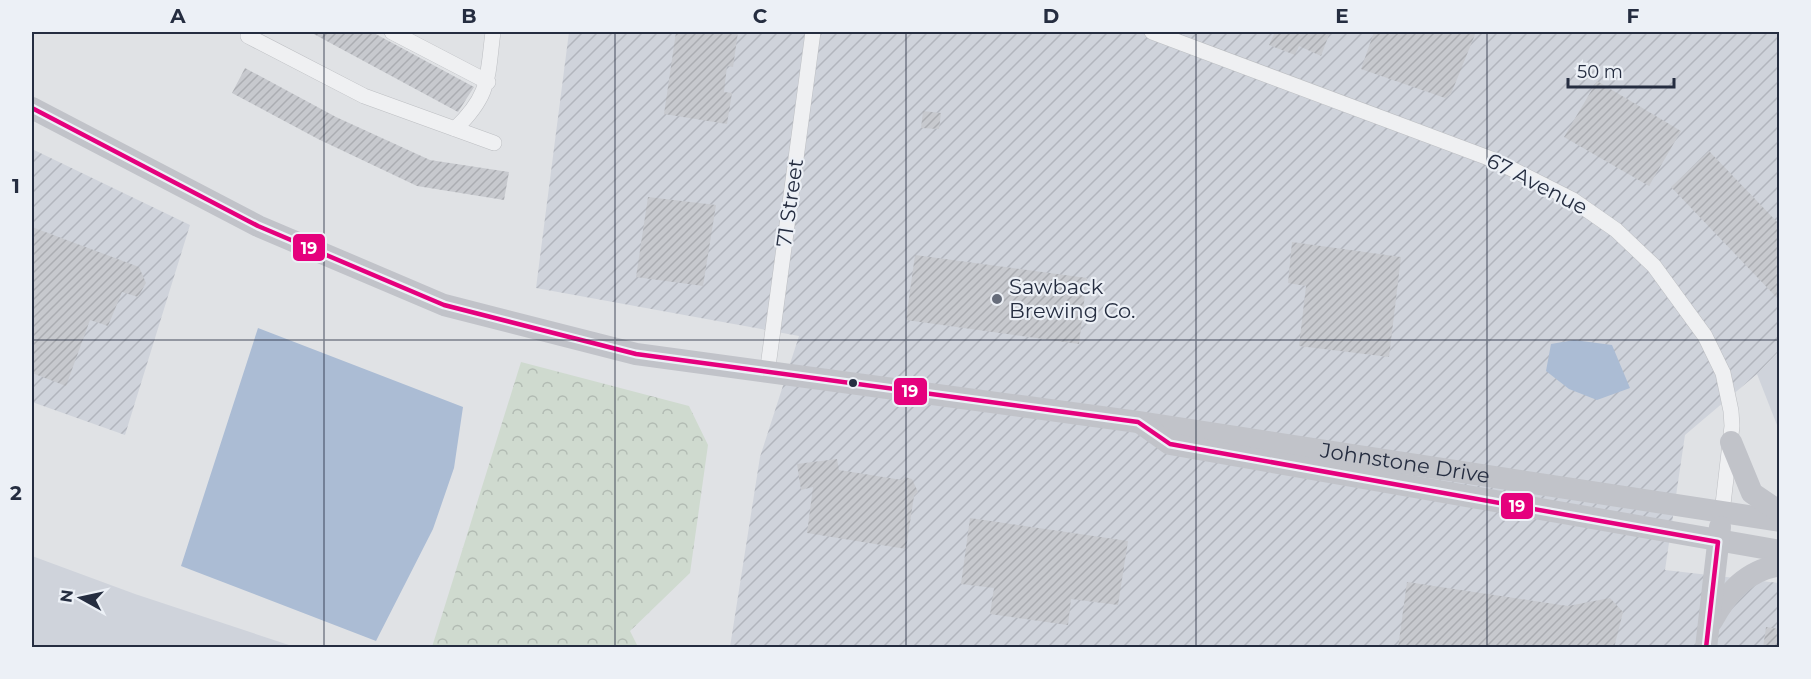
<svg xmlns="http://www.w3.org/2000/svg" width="1811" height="679" viewBox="0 0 1811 679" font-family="Montserrat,sans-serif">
<defs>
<pattern id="industrial-furrows" width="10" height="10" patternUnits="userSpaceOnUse" patternTransform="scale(1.5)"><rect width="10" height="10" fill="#cfd3db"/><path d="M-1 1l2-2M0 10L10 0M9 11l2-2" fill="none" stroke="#b2b5bd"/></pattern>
<pattern id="forest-crowns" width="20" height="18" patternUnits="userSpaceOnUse" patternTransform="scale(1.5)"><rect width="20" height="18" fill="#cfdacf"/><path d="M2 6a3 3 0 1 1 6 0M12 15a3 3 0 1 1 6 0" fill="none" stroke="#b2bbb3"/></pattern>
<pattern id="building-hatch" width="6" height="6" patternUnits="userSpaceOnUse" patternTransform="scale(1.5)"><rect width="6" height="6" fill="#c7c9ce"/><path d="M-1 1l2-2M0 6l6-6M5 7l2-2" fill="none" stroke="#abadb2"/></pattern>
</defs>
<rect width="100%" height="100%" fill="#e0e2e5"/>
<path fill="#cfd3db" d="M 1779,351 L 1779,425 L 1777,425 L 1757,374 Z
M 32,556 L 135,594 L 295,647 L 32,647 Z"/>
<path fill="url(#industrial-furrows)" d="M 569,32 L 1779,32 L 1779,351 L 1757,374 L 1685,435 L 1665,570 L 1779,583 L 1779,647 L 730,647 L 760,457 L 799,336 L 536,288 Z
M 32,149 L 190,225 L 125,435 L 32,402 Z"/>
<path fill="url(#forest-crowns)" d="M 521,362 L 689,406 L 708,445 L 690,573 L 630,631 L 638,647 L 432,647 Z"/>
<path fill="#abbcd4" d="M 258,328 L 463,407 L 454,468 L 433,529 L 376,641 L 181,566 Z
M 1574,340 L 1612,345 L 1630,388 L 1597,400 L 1569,389 L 1546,371 L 1551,344 Z"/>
<path fill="url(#building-hatch)" d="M 310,32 L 372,32 L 474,87 L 458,112 Z
M 676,32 L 738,32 L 733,67 L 727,66 L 724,92 L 732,93 L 727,124 L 664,114 Z
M 1275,32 L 1330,32 L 1321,56 L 1299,46 L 1295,55 L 1269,45 Z
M 1374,32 L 1476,32 L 1451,94 L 1445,98 L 1361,69 Z
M 245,68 L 336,117 L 430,160 L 509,172 L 504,200 L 417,186 L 318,139 L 232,93 Z
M 1597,81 L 1681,131 L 1649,186 L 1564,137 Z
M 923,111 L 941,113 L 939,129 L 921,128 Z
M 1709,151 L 1779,224 L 1779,300 L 1671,187 Z
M 648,197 L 716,205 L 703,286 L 636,277 Z
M 32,227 L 139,267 L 146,283 L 138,297 L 122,292 L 108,326 L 90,320 L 66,386 L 32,373 Z
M 1292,242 L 1401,257 L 1389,357 L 1299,346 L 1306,286 L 1288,283 Z
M 915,255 L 1087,278 L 1079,344 L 906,320 Z
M 837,459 L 839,470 L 902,480 L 905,477 L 912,479 L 918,492 L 914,496 L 906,549 L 807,533 L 813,487 L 801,490 L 797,464 Z
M 970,518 L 1128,541 L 1118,605 L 1071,599 L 1068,625 L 990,614 L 994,588 L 961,584 Z
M 1407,582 L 1568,606 L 1610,598 L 1623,612 L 1614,648 L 1398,648 Z
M 1766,627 L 1779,629 L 1779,648 L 1763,648 Z"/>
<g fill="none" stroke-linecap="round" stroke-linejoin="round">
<defs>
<path id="street" d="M 392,32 L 488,82
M 1152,32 L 1494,160 L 1573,200 L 1616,230 L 1654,266 L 1705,336 L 1723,373 L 1731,411 L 1732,426 L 1722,513
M 248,36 L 364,96 L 494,143
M 455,129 C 491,94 487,78 493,32
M 767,374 L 813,32"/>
</defs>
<use href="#street" stroke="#bdbfc3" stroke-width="16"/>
<use href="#street" stroke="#eff0f2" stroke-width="15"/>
<g stroke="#c1c3c9" stroke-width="22">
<path id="s1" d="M 32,108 L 258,226 L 444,305 L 636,354 L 1138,422 L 1780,521"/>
<path d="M 1142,424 L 1170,444 L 1780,551"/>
<path d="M 1731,442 L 1752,493 L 1780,512"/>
<path d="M 1712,621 C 1728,592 1745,571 1780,565"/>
<path d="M 1706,648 L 1720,527"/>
</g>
<defs>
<path id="bus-1" d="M 32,108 L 258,226 L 444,305 L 636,354 L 1138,422 L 1170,444 L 1718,542 L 1706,648"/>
</defs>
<use href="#bus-1" stroke="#ecf0f6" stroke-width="9"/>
<use href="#bus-1" stroke="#e5007d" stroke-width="4.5"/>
</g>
<path fill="none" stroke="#252d40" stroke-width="1.5" stroke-opacity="0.55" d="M 324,32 L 324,648M 615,32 L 615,648M 906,32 L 906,648M 1196,32 L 1196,648M 1487,32 L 1487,648M 32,340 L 1780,340"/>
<circle fill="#666c7a" stroke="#ecf0f6" stroke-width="2" cx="997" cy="299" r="6"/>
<circle fill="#252d40" stroke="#ecf0f6" stroke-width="2" cx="853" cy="383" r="5"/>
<g text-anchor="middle" stroke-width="4.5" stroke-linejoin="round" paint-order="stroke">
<g font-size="21" fill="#252d40" stroke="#ecf0f6">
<text transform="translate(1537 184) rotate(27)" y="7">67 Avenue</text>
<text transform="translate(790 203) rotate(-82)" y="7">71 Street</text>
<text dy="7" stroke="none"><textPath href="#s1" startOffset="1432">Johnstone Drive</textPath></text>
</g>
<g font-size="21" fill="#252d40" stroke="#ecf0f6" text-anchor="start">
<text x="1009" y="294">Sawback<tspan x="1009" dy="24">Brewing Co.</tspan></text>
</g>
</g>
<g stroke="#ecf0f6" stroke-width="2">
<rect x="292" y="233" width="34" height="29" rx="6" fill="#e5007d"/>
<rect x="893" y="377" width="35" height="29" rx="6" fill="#e5007d"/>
<rect x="1500" y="492" width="34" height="28" rx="6" fill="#e5007d"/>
</g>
<g font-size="16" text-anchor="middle" font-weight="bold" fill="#fff">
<text x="309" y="254">19</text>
<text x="910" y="397">19</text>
<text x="1517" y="512">19</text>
</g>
<rect width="1811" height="679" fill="none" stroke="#ecf0f6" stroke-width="66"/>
<g transform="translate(81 598) rotate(278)" stroke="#ecf0f6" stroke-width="4.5" paint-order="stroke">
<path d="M0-4.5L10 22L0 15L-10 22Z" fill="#252d40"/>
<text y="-9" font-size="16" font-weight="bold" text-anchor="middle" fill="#252d40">N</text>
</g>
<path d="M1568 78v9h106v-9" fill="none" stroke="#252d40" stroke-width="3"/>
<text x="1577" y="78" font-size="18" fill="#252d40" stroke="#ecf0f6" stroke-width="4.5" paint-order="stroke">50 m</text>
<rect x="33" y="33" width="1745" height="613" fill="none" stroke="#252d40" stroke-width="2"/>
<g font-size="20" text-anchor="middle" font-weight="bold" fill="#252d40">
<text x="178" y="23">A</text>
<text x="469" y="23">B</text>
<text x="760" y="23">C</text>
<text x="1051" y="23">D</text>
<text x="1342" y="23">E</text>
<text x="1633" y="23">F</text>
<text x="16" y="193">1</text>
<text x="16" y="500">2</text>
</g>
</svg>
